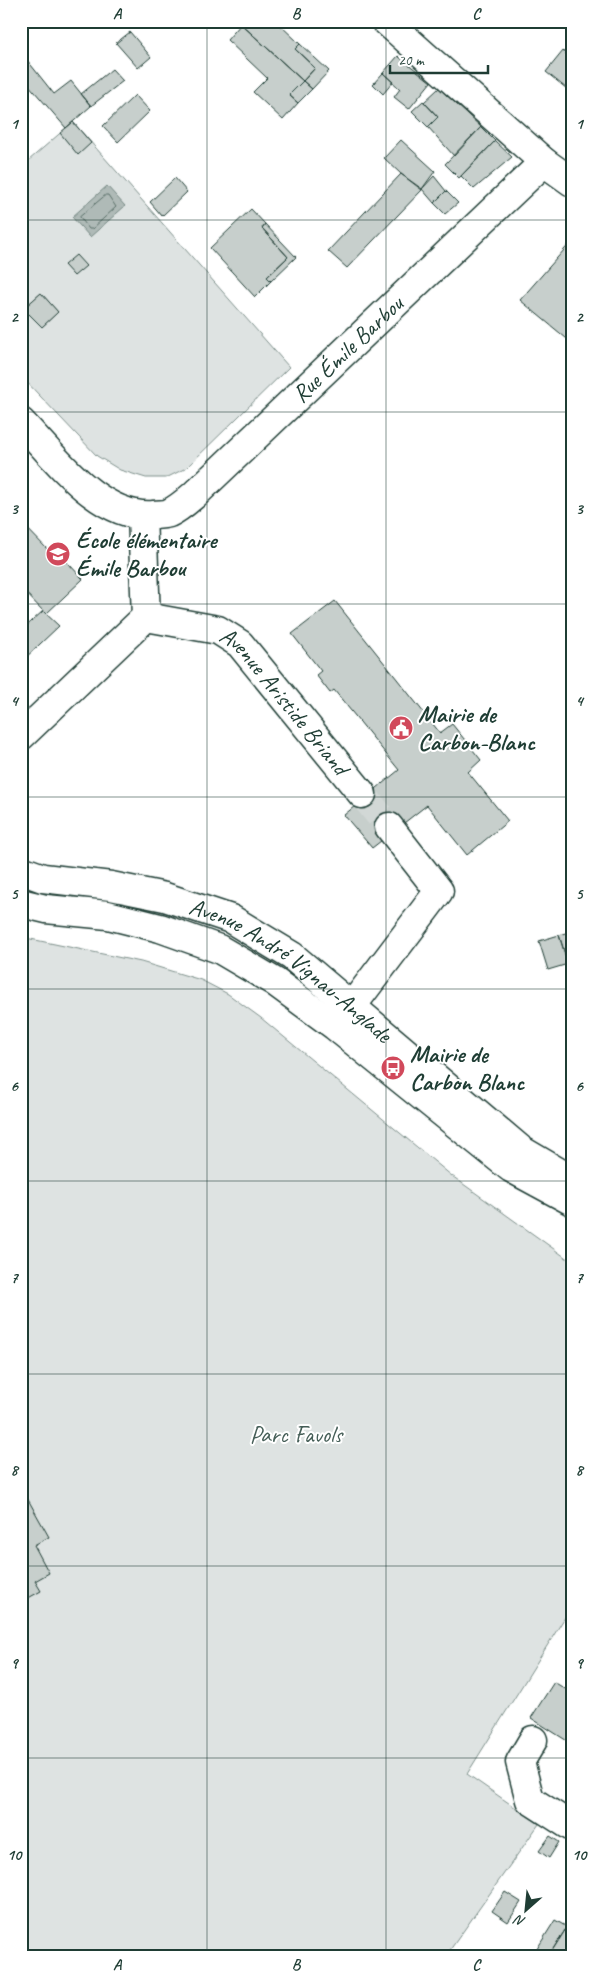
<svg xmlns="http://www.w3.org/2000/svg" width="593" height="1978" viewBox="0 0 593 1978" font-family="Caveat,sans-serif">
<rect width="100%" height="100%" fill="#fff"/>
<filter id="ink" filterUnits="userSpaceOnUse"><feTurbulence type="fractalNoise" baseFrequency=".02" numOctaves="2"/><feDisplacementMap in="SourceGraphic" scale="10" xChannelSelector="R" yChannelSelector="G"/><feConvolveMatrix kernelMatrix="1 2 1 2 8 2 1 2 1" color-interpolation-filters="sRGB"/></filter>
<g filter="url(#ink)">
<path fill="#dee3e2" stroke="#7e908b" d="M 73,122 L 289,367 L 186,468 L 166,478 L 146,478 L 120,470 L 97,456 L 21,376 L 21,321 L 29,314 L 42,327 L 58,312 L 41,293 L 24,308 L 21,305 L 21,167 Z
M 21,937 L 141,962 L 201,980 L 228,994 L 261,1018 L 452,1176 L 572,1262 L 572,1606 L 467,1774 L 539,1824 L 445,1957 L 21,1957 Z"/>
<path fill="#afbab7" stroke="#758883" d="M 107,186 L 125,206 L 90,237 L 72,217 Z"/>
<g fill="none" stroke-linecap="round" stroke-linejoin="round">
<path stroke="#596f68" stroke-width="1" d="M 106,195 L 108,195 L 116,207 L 92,229 L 89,229 L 80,217 Z"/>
</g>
<path fill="#c7cfcc" stroke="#1f3d34" d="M 244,21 L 276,21 L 300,44 L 295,49 L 315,68 L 303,81 L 241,24 Z
M 241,24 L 303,81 L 289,95 L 298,103 L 283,120 L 253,92 L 267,78 L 227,40 Z
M 130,32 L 151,57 L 138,68 L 116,43 Z
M 300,44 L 329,71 L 312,89 L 303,81 L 315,68 L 295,49 Z
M 563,51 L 568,56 L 572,52 L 572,93 L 546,72 Z
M 398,56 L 431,82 L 409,109 L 394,97 L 400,89 L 383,73 Z
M 27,60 L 54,94 L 71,81 L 91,106 L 66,128 L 21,76 L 21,64 Z
M 112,69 L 123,81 L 91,106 L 81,94 Z
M 383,73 L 393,82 L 383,94 L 373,84 Z
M 303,81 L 312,89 L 298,103 L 289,95 Z
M 439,88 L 481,127 L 454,156 L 428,127 L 438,117 L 424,102 Z
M 135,95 L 150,111 L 118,142 L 103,126 Z
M 423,101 L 438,117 L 428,127 L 412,111 Z
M 73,122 L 91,143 L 78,155 L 60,133 Z
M 481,127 L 495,141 L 459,178 L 445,164 Z
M 401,140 L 435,171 L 422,189 L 401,174 L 384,158 Z
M 495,141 L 512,157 L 474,189 L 461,176 Z
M 401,174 L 422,190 L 347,268 L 328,251 Z
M 434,176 L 446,191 L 434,203 L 422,189 Z
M 175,178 L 187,192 L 162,216 L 150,202 Z
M 446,191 L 458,203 L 445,214 L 434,203 Z
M 251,209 L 265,224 L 262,228 L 288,257 L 267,277 L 271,281 L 255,297 L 210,248 Z
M 265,224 L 296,257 L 271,281 L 267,277 L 288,257 L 262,228 Z
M 572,241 L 572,343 L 520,300 Z
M 76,255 L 86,266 L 74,276 L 64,265 Z
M 41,293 L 58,312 L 42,327 L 29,314 L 21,321 L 21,305 L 24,308 Z
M 21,522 L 49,551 L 53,547 L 83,579 L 46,614 L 21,588 Z
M 335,601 L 440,733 L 452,724 L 481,760 L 468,772 L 508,821 L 467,855 L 427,805 L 372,848 L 344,815 L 399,770 L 334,690 L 330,693 L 316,675 L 321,671 L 292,634 Z
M 43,611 L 59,626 L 21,662 L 21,631 Z
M 572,931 L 572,969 L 570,970 L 559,935 Z
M 559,935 L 568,964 L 548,970 L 539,941 Z
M 21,1487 L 49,1537 L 34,1545 L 49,1573 L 35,1581 L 41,1591 L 21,1602 Z
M 554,1682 L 572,1693 L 572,1744 L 531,1718 Z
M 550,1836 L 559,1842 L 549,1858 L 539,1851 Z
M 505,1892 L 521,1902 L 508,1922 L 492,1911 Z
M 555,1920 L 567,1927 L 548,1957 L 543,1957 L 535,1952 Z
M 567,1927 L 572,1930 L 572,1957 L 548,1957 Z"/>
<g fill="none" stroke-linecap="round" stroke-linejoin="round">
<path stroke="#d2d8d6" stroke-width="28" stroke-dasharray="28 14" stroke-linecap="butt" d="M 362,794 L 389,827"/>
<defs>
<g id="minor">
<path d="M 386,21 L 544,162 L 572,182"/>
<path id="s1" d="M 21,422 C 55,457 100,520 154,515 C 159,514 165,515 169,513 C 178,509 187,501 194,495 L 544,162"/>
<path d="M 142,516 L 146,617"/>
<path id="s2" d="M 146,617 L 218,630 L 240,644 L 362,794"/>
<path d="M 21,736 L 146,617"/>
<path id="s3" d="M 21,870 L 43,878 L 111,886 L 165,897 L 231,919 L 292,956 L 521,1150 L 572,1180"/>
<path d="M 21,903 L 46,909 L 108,915 L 160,928 L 219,949 L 275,982 L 335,1026 L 511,1168 L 572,1201"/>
<path d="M 352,1006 L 439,891 L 389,827"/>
<path d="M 533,1740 L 520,1762 L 530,1800 L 572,1827"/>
</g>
</defs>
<use href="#minor" stroke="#1f3d34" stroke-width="31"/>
<use href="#minor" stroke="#fff" stroke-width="28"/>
</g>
</g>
<path fill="none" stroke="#1f3d34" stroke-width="1" stroke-opacity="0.55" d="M 207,21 L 207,1957M 386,21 L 386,1957M 21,220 L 572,220M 21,412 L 572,412M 21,604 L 572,604M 21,797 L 572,797M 21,989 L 572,989M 21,1181 L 572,1181M 21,1374 L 572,1374M 21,1566 L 572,1566M 21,1758 L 572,1758"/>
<defs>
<symbol id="school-disc" viewBox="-11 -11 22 22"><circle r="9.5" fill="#d1495b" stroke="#fff"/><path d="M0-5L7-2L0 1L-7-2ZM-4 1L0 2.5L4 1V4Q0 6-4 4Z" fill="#fff"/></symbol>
<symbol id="civic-disc" viewBox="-11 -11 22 22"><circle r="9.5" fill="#d1495b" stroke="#fff"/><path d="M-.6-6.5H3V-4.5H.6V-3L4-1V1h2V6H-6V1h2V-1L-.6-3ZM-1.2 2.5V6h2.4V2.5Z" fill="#fff"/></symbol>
<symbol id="bus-disc" viewBox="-11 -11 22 22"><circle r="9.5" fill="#d1495b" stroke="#fff"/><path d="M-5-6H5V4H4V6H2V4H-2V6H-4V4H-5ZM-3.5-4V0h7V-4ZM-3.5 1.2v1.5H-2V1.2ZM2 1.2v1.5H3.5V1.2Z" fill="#fff"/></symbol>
</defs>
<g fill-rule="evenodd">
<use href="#school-disc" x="44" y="540" width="28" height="28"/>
<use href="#civic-disc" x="387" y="714" width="28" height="28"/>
<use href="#bus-disc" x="379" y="1054" width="28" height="28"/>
</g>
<g text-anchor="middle" stroke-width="4" stroke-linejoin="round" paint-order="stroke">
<g font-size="24" fill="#1f3d34" stroke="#fff">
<text dy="8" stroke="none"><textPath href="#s1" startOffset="426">Rue Émile Barbou</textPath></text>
<text dy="8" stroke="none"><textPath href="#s2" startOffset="171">Avenue Aristide Briand</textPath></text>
<text dy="8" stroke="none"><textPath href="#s3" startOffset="294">Avenue André Vignau-Anglade</textPath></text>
</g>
<g font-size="24" font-weight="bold" fill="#1f3d34" stroke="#fff" text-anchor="start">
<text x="76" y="548">École élémentaire<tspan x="76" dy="28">Émile Barbou</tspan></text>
<text x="418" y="722">Mairie de<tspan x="418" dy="28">Carbon-Blanc</tspan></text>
<text x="410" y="1062">Mairie de<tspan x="410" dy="28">Carbon Blanc</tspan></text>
</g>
<g font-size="24" fill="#455e57" stroke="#fff">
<text x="296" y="1442">Parc Favols</text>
</g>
</g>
<rect width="593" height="1978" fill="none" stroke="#fff" stroke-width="55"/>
<g transform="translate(526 1910) rotate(207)" stroke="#ffffff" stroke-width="4" paint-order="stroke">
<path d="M0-4L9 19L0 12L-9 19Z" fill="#1f3d34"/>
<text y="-8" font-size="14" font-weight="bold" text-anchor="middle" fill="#1f3d34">N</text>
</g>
<path d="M390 65v8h98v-8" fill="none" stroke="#1f3d34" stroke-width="2.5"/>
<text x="398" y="65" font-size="15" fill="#1f3d34" stroke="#ffffff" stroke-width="4" paint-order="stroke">20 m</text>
<rect x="28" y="28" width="538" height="1922" fill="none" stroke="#1f3d34" stroke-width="2"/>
<g font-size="16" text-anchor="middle" font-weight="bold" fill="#1f3d34">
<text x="117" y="19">A</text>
<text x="296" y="19">B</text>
<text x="476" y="19">C</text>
<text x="14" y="129">1</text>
<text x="579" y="129">1</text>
<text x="14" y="322">2</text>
<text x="579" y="322">2</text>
<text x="14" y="514">3</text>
<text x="579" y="514">3</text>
<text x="14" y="706">4</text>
<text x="579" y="706">4</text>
<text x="14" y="899">5</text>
<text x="579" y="899">5</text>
<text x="14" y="1091">6</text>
<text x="579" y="1091">6</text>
<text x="14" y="1283">7</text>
<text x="579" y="1283">7</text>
<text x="14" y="1475">8</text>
<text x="579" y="1475">8</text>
<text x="14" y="1668">9</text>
<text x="579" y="1668">9</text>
<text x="14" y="1860">10</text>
<text x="579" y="1860">10</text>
<text x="117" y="1970">A</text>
<text x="296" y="1970">B</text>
<text x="476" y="1970">C</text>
</g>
</svg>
